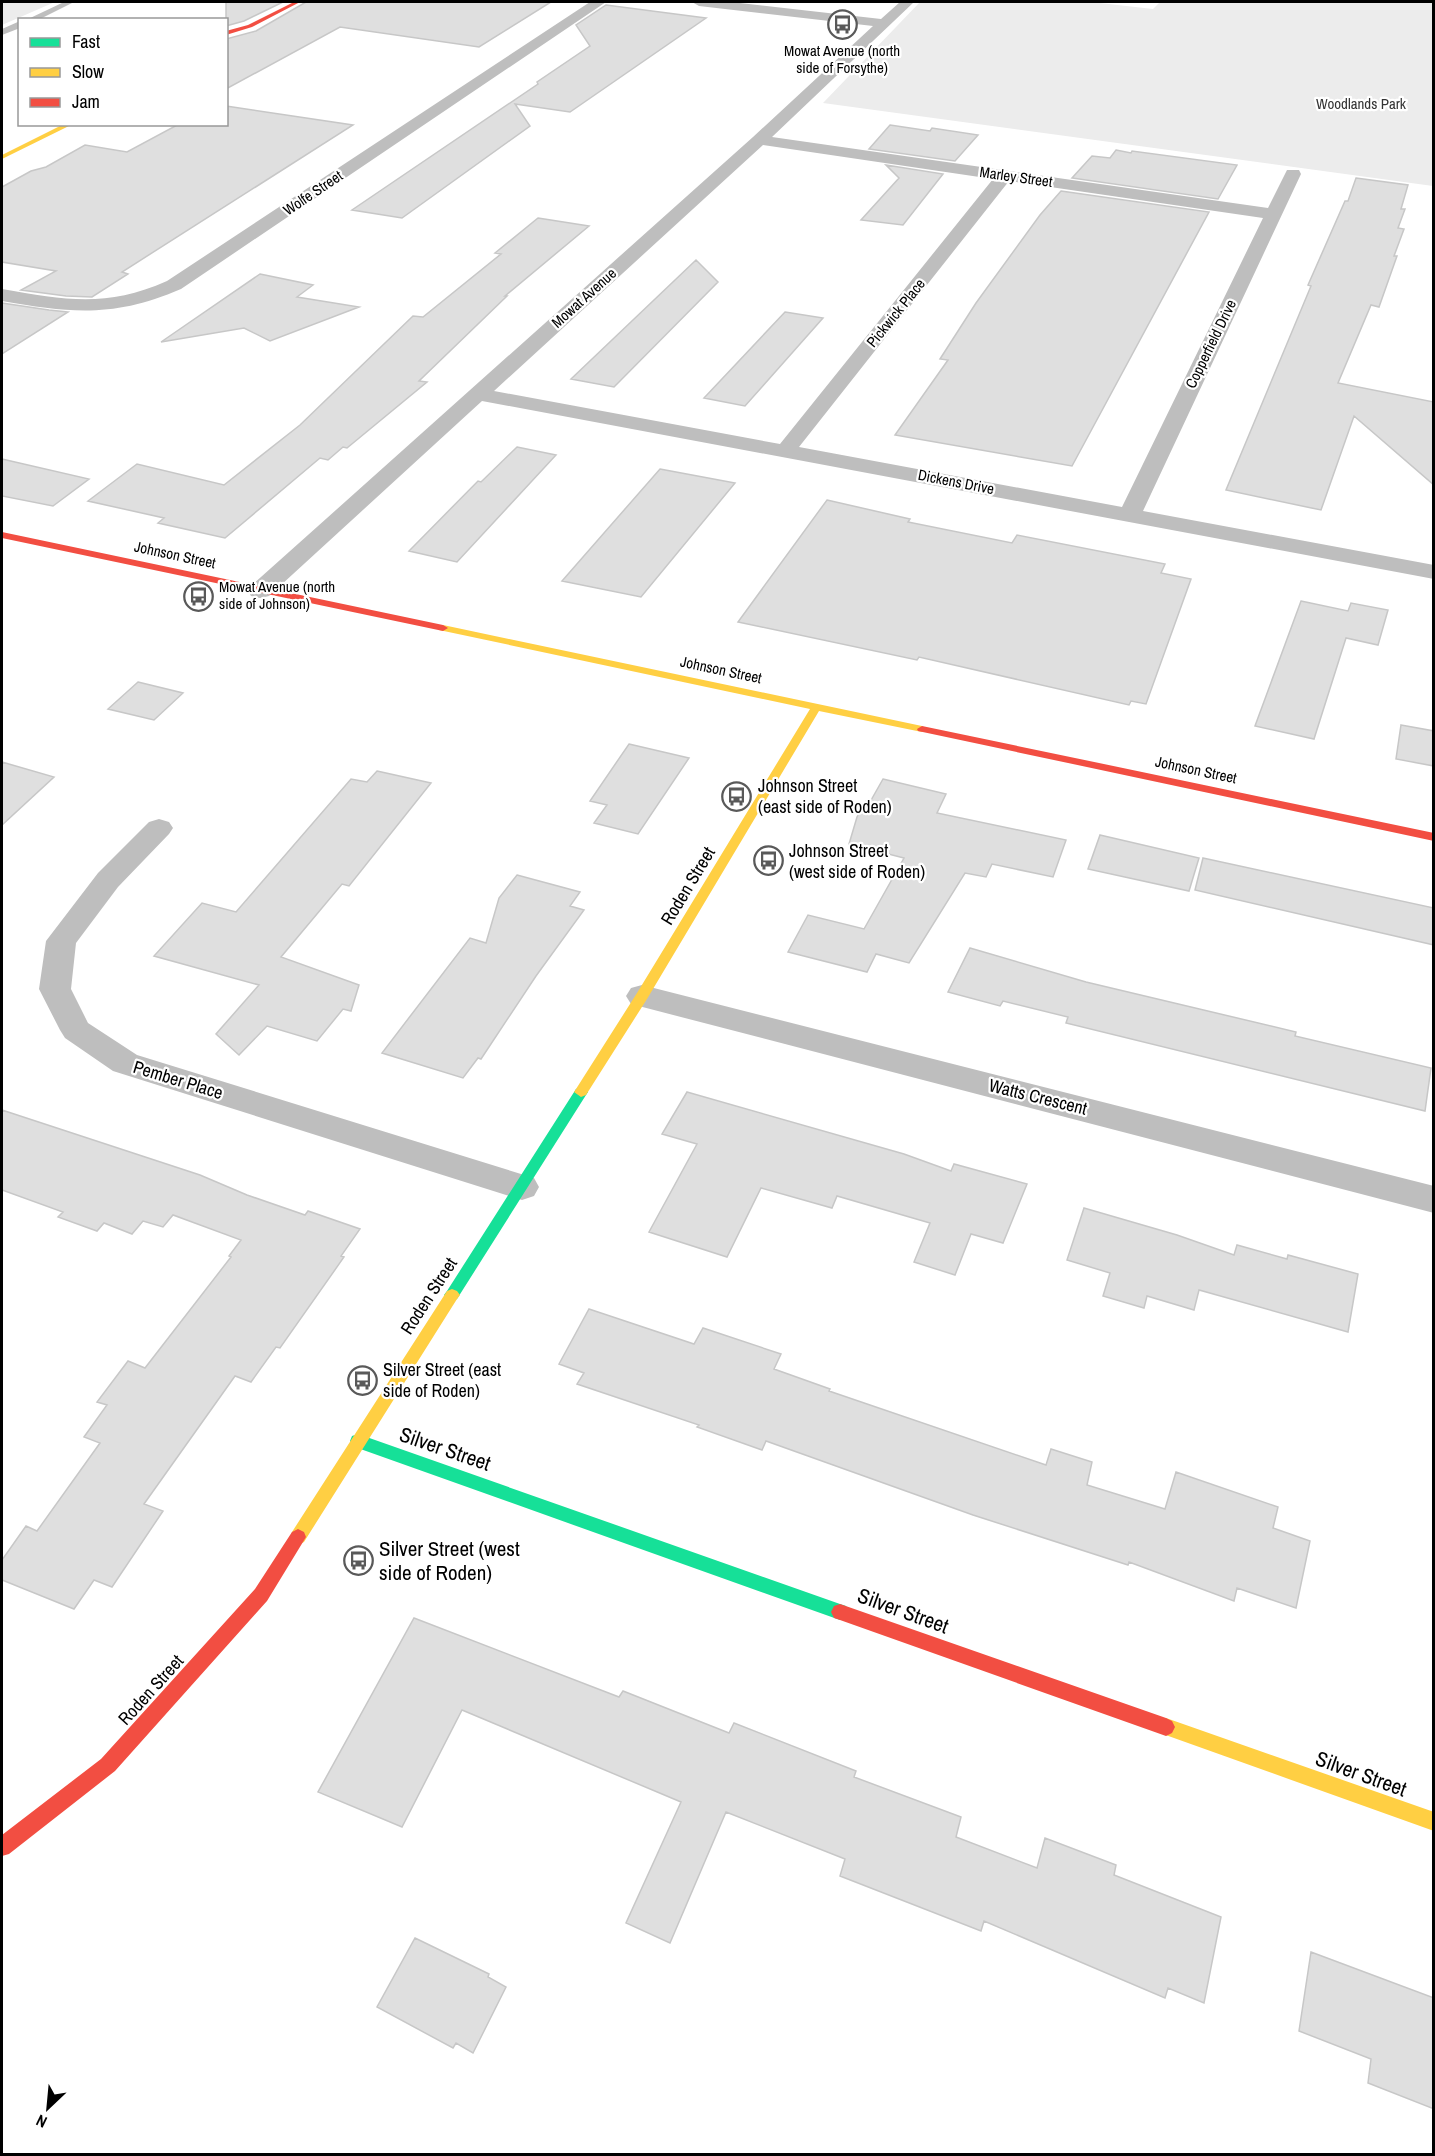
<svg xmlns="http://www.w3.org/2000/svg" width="1435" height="2156" viewBox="0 0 1435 2156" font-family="'Archivo Narrow',sans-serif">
<rect width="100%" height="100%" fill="#fff"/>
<path fill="#ececec" d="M 2,2 L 55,2 L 2,25 Z
M 920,2 L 1091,2 L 1153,9 L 1160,2 L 1433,2 L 1433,186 L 823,103 Z"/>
<path fill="#dfdfdf" stroke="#c7c7c7" stroke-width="1.5" d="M 226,2 L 283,2 L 244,21 L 226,26 Z
M 306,2 L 551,2 L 479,47 L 340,27 L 226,89 L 226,39 L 256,31 Z
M 606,5 L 706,18 L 570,112 L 515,104 L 530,126 L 402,218 L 352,210 L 538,84 L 537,82 L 590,46 L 576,25 Z
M 226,106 L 353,125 L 122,272 L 128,274 L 92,297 L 66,296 L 21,290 L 56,271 L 2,262 L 2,187 L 31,171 L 46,167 L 85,145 L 127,152 L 179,124 L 226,124 Z
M 890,125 L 930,131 L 932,128 L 978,135 L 955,161 L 869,149 Z
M 1116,150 L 1131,153 L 1132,151 L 1237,165 L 1218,199 L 1072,178 L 1092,156 L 1110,158 Z
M 886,165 L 943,174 L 903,225 L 861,220 L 899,178 Z
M 1356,178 L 1408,185 L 1401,209 L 1405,209 L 1398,228 L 1404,229 L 1394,256 L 1397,256 L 1379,307 L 1371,305 L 1338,383 L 1434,402 L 1434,485 L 1354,416 L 1321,510 L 1226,490 L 1311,286 L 1308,285 L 1345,201 L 1348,201 Z
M 1061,191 L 1209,212 L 1072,466 L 895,435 L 948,360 L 940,359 L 976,303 L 1040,215 Z
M 538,218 L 589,226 L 505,296 L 507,296 L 419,381 L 427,382 L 347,448 L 343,447 L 328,460 L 320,458 L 225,538 L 158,523 L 164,518 L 88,501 L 137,464 L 224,485 L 300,425 L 413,316 L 423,317 L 501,254 L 495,253 Z
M 696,260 L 718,282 L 619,382 L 614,387 L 571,379 Z
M 260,274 L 313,285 L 297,297 L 359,307 L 270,341 L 244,328 L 161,342 Z
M 2,303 L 49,310 L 68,312 L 2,354 Z
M 785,312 L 823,318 L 745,406 L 704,398 Z
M 517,447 L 556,455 L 457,562 L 409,551 L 478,481 L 481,482 Z
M 2,459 L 89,479 L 53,506 L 2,496 Z
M 660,469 L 735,483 L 641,597 L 562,581 Z
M 827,500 L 910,519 L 908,522 L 1012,543 L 1017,535 L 1165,564 L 1161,573 L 1191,579 L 1146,704 L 1131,701 L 1129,705 L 919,657 L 917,660 L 738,622 Z
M 1301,601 L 1348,611 L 1351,603 L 1388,610 L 1378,645 L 1346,638 L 1314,739 L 1255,726 Z
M 138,682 L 183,693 L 154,720 L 108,709 Z
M 1401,725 L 1434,731 L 1434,766 L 1396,759 Z
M 629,744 L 689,758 L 638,834 L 594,823 L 607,805 L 590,801 Z
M 2,762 L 54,777 L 2,825 Z
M 377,771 L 431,783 L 349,886 L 342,884 L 281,957 L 359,985 L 351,1011 L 343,1009 L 317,1041 L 267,1026 L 239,1055 L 216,1034 L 259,985 L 154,956 L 202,903 L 236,912 L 351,779 L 367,782 Z
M 883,779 L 946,794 L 937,813 L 1066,840 L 1053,877 L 992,864 L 986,877 L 965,873 L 909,963 L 876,954 L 867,972 L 788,952 L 808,915 L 864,929 L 904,858 L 849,844 L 857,817 L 866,801 L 870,802 Z
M 1100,835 L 1199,858 L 1189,891 L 1088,869 Z
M 1203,858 L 1434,908 L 1434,945 L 1195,890 Z
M 517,875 L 580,892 L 570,906 L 584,910 L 536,976 L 481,1059 L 478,1058 L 463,1078 L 382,1053 L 470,938 L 486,943 L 499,898 Z
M 970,948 L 1086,982 L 1296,1032 L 1295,1036 L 1431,1068 L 1425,1111 L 1066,1023 L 1068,1017 L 1003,1001 L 1000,1006 L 948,992 Z
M 687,1092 L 904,1154 L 951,1171 L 954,1164 L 1027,1184 L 1003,1243 L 971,1234 L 955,1275 L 914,1262 L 930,1223 L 837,1196 L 832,1208 L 761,1188 L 727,1257 L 649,1232 L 697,1144 L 662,1134 Z
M 2,1110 L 200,1175 L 247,1195 L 305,1215 L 308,1211 L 360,1229 L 341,1256 L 344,1257 L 280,1348 L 276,1347 L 251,1382 L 235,1376 L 144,1504 L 163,1511 L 112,1587 L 94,1580 L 74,1609 L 2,1580 L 2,1560 L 26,1526 L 37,1531 L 100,1443 L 84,1437 L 107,1405 L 97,1402 L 128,1361 L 145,1368 L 231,1257 L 229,1256 L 241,1240 L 173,1215 L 163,1227 L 143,1221 L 132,1234 L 104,1223 L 97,1231 L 58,1217 L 63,1212 L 2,1190 Z
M 1084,1208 L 1177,1235 L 1234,1255 L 1237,1245 L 1287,1259 L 1288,1255 L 1358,1274 L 1348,1332 L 1199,1290 L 1194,1310 L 1147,1296 L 1144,1308 L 1103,1296 L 1110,1273 L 1067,1260 Z
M 589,1309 L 694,1344 L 703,1328 L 781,1354 L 774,1369 L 830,1389 L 829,1391 L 1046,1465 L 1051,1449 L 1092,1462 L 1087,1485 L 1165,1509 L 1176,1472 L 1278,1507 L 1273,1528 L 1310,1541 L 1296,1608 L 1237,1588 L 1234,1601 L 1129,1562 L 1128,1565 L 973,1515 L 766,1441 L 762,1450 L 697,1427 L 699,1425 L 577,1384 L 584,1373 L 559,1364 Z
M 414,1618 L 619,1697 L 623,1691 L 729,1733 L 734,1723 L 856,1771 L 854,1777 L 961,1817 L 956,1837 L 1037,1868 L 1045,1838 L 1116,1865 L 1114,1875 L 1221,1917 L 1204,2003 L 1168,1988 L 1165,1998 L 984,1921 L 981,1931 L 840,1876 L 845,1859 L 726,1812 L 670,1943 L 626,1923 L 681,1802 L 462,1710 L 402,1827 L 318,1792 Z
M 415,1938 L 489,1974 L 488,1977 L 506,1987 L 473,2053 L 456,2043 L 453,2048 L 377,2007 Z
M 1311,1952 L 1434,1998 L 1434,2109 L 1368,2083 L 1371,2059 L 1299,2031 Z"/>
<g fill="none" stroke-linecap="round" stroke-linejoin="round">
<path fill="#bebebe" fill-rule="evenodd" d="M 64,2 L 74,2 L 38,20 L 26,20 Z
M 20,21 L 20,28 L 2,35 L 2,29 Z"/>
<path fill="#bebebe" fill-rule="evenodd" d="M 590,2 L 606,2 L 181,289 C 114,318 71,313 2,301 L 2,289 C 66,300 106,308 167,281 Z
M 692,2 L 731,2 L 881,19 L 900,2 L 914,2 L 772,137 L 1268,208 L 1287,170 L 1299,170 L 1301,174 L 1143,511 L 1434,565 L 1434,579 L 482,401 L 269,596 L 260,598 L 251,596 L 248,591 L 251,586 L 753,137 L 873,26 L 699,6 ZM 763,145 L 993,179 L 780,444 L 494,391 ZM 1009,181 L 1263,218 L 1122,507 L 799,447 Z
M 159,819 L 169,822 L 173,828 L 169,834 L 118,887 L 76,943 L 71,989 L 88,1023 L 137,1055 L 534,1178 L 539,1187 L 534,1196 L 522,1200 L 113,1071 L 65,1038 L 60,1030 L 39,989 L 46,941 L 98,873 L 149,822 Z
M 642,985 L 1434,1186 L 1434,1213 L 631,1004 L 626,996 L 631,988 Z"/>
<path fill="#16e098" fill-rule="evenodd" d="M 581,1087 L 588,1092 L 586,1095 L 457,1299 L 452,1301 L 447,1299 L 444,1295 L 447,1291 L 576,1089 Z
M 358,1434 L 840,1604 L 846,1606 L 849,1612 L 846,1618 L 840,1620 L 352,1446 L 350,1441 L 352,1436 Z"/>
<path fill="#ffcf43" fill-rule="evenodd" d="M 64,124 L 73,124 L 2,159 L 2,155 Z
M 443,625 L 922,726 L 927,729 L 922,732 L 819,711 L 647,999 L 586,1095 L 581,1097 L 574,1092 L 576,1089 L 637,993 L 810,709 L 439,630 L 438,628 Z
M 452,1289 L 457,1291 L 460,1295 L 457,1299 L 304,1542 L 298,1545 L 292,1542 L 290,1537 L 292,1532 L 447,1291 Z
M 1166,1718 L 1434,1812 L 1434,1831 L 1160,1733 L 1157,1727 L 1160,1721 Z"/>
<path fill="#f24e42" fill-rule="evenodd" d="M 294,2 L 300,2 L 252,27 L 226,35 L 226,31 L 248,25 Z
M 2,532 L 443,625 L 448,628 L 443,631 L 2,538 Z
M 922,726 L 1434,833 L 1434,841 L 918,731 L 917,729 Z
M 298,1529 L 304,1532 L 306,1537 L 267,1601 L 115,1771 L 9,1854 L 2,1856 L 2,1835 L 101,1759 L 255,1589 L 292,1532 Z
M 840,1604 L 1166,1718 L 1172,1721 L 1175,1727 L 1172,1733 L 1166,1736 L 840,1620 L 834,1618 L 831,1612 L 834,1606 Z"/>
</g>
<defs>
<symbol id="bus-ring" viewBox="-11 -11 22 22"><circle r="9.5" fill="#fff" stroke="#595959" stroke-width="1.5"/><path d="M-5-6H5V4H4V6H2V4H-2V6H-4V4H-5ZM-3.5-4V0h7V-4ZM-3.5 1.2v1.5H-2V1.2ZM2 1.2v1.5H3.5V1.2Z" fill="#595959"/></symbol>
</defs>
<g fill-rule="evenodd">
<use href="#bus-ring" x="826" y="8" width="33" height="33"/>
<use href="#bus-ring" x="182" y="580" width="33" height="33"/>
<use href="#bus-ring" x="720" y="780" width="33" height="33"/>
<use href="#bus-ring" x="752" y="844" width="33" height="33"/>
<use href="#bus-ring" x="346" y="1364" width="33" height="33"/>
<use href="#bus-ring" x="342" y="1544" width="33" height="33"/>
</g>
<g text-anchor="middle" stroke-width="4.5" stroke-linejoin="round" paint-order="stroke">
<g font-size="15" fill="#000" stroke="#fff">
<text x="842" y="56">Mowat Avenue (north<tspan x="842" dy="17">side of Forsythe)</tspan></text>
<text x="219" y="592" text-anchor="start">Mowat Avenue (north<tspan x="219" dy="17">side of Johnson)</tspan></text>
</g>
<g font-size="15" fill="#333" stroke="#fff">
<text x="1361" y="109">Woodlands Park</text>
</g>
<g font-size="15" fill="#000" stroke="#fff">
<text transform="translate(1016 177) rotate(8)" y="5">Marley Street</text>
<text transform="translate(313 193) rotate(-34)" y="5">Wolfe Street</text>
<text transform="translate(584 298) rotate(-42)" y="5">Mowat Avenue</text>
<text transform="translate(896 313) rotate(-51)" y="5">Pickwick Place</text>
<text transform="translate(1211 344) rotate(-64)" y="5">Copperfield Drive</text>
<text transform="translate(956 482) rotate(11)" y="5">Dickens Drive</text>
<text transform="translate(175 555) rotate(12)" y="5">Johnson Street</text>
<text transform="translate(721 670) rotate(12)" y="5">Johnson Street</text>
<text transform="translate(1196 770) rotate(12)" y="5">Johnson Street</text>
</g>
<g font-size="18" fill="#000" stroke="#fff" text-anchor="start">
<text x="758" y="792">Johnson Street<tspan x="758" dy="21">(east side of Roden)</tspan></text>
<text x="789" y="857">Johnson Street<tspan x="789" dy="21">(west side of Roden)</tspan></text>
<text x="383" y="1376">Silver Street (east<tspan x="383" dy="21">side of Roden)</tspan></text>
</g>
<g font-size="18" fill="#000" stroke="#fff">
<text transform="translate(688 886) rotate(-59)" y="6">Roden Street</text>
<text transform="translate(178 1080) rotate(17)" y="6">Pember Place</text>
<text transform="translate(1038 1097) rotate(14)" y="6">Watts Crescent</text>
<text transform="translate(429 1296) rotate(-57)" y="6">Roden Street</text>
<text transform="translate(151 1690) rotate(-48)" y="6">Roden Street</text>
</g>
<g font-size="21" fill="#000" stroke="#fff">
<text transform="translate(445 1449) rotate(19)" y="7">Silver Street</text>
<text transform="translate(903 1611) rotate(20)" y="7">Silver Street</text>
<text transform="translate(1361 1774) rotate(20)" y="7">Silver Street</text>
</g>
<g font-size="21" fill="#000" stroke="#fff" text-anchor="start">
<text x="379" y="1556">Silver Street (west<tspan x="379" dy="24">side of Roden)</tspan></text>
</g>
</g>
<rect width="1435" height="2156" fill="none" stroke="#000000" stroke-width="6"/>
<rect x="18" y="18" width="210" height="108" fill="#ffffff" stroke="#999999" stroke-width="1.5"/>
<rect x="30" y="38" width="30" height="9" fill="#16e098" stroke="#999999" stroke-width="1.5"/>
<text x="72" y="48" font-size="18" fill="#000000">Fast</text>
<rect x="30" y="68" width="30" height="9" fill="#ffcf43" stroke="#999999" stroke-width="1.5"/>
<text x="72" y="78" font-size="18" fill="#000000">Slow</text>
<rect x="30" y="98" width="30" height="9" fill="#f24e42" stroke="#999999" stroke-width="1.5"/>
<text x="72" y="108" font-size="18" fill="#000000">Jam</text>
<g transform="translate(48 2108) rotate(206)" stroke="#ffffff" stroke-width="4.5" paint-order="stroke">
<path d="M0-4.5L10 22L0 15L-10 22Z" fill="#000000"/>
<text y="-9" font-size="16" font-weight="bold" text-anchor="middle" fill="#000000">N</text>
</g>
</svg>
